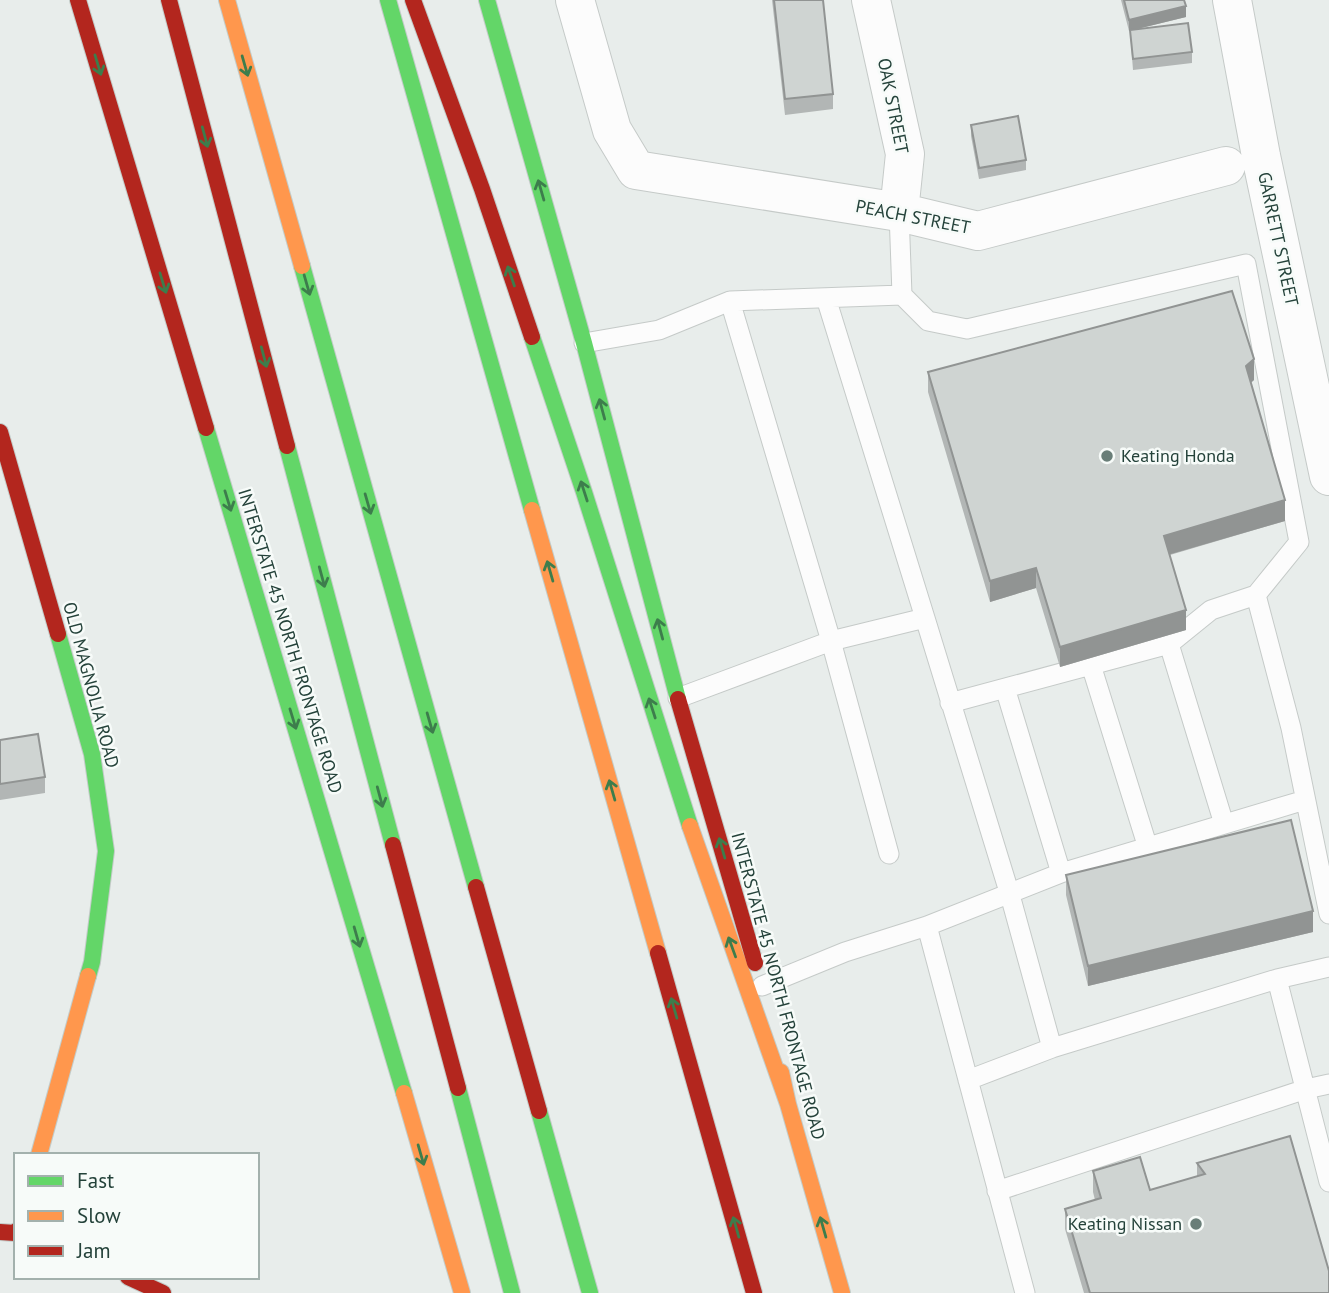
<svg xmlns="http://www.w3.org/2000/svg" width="1329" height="1293" viewBox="0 0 1329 1293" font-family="'PT Sans',sans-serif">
<rect width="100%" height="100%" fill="#e8edeb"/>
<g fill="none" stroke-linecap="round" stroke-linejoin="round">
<defs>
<path id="lane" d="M 899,212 L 902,295 L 928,321 L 967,329 L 1246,264 L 1299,542 L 1256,595 L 1291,728 L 1329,914
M 730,301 L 902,295
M 584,343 L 659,330 L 730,301 L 831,641 L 889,854
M 925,618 L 1010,895 L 1052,1048 L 1277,979
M 1169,644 L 1224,824
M 1091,665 L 1148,848
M 1005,688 L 1061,873
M 678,698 L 831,641 L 925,618 L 826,298
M 950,703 L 1169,644 L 1211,610 L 1256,595
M 927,926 L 1025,1293
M 1329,967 L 1277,979 L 1329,1182
M 762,986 L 845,952 L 927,926 L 1061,873 L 1305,800
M 968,1080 L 1052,1048
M 997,1191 L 1306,1089 L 1329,1084"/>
<path id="street" d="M 575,0 L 612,130 L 636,170 L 899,212 L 978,231 L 1226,166
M 871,0 L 905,154 L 899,212
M 1232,0 L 1261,156 L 1329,476"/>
<path id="fast" d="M 388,0 L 532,510
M 487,0 L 584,343 L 678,699
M 302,266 L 476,887
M 532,337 L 584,492 L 690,826
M 206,428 L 404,1093
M 287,446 L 393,845
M 58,634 L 92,754 L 106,851 L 92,962 L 88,976
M 458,1088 L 512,1293
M 539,1111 L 590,1293"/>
<path id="slow" d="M 227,0 L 302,266
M 532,510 L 658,953
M 690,826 L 788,1104
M 781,1072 L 788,1104 L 842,1293
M 404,1093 L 462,1293
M 39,1155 L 88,976"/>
<path id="jam" d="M 78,0 L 206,428
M 169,0 L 287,446
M 413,0 L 482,189 L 532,337
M 0,432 L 58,634
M 678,699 L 755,963
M 393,845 L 458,1088
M 476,887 L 539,1111
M 658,953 L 754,1293
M 0,1232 L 15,1233 L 16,1231
M 128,1277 L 163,1293"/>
</defs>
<use href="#lane" stroke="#c5cac8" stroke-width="21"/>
<use href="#street" stroke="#c5cac8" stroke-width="40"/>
<use href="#fast" stroke="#c3cbc8" stroke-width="18"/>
<use href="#slow" stroke="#c3cbc8" stroke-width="18"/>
<use href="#jam" stroke="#c3cbc8" stroke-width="18"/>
<use href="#lane" stroke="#fcfcfc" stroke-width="19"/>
<use href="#street" stroke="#fcfcfc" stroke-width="38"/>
<use href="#fast" stroke="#63d668" stroke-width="16"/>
<use href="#slow" stroke="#ff974d" stroke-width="16"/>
<use href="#jam" stroke="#b3261e" stroke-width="16"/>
</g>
<path fill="#b2b6b5" d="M 772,0 L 823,0 L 833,94 L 833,109 L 785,115 Z
M 1121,0 L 1184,0 L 1186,17 L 1141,28 L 1192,52 L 1192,63 L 1133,70 L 1130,31 L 1129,31 Z
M 971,125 L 1026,160 L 1026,170 L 979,179 L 971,136 Z
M 928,372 L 1254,380 L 1251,383 L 1285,521 L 1170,555 L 1186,630 L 1060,667 L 1036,588 L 990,602 L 928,392 Z
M 0,740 L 45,777 L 45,793 L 0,800 Z
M 1066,875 L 1313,932 L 1088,986 L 1066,895 Z
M 1197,1163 L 1329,1293 L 1084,1293 L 1065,1229 L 1065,1209 L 1095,1200 L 1093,1192 L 1093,1171 L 1150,1190 L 1197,1177 Z"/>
<path fill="#919493" d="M 1186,6 L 1186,17 L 1129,31 L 1129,20 Z
M 1254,359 L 1254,380 L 1246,386 L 1246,366 Z
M 1285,500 L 1285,521 L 1164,556 L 1164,536 Z
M 1036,568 L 1036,588 L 990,602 L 990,581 Z
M 1186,610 L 1186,630 L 1060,667 L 1060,647 Z
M 1313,911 L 1313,932 L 1088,986 L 1088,966 Z"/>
<path fill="#cfd4d2" stroke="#919493" stroke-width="2" d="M 774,0 L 823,0 L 833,94 L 785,99 Z
M 1124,0 L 1184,0 L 1186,6 L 1129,20 Z
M 1188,23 L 1192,52 L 1133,59 L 1130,30 Z
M 1018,116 L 1026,160 L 979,168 L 971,125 Z
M 1232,291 L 1254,359 L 1246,366 L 1285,500 L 1164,536 L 1186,610 L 1060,647 L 1036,568 L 990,581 L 928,372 Z
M 38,734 L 45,777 L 0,784 L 0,740 Z
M 1291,820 L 1313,911 L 1088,966 L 1066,875 Z
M 1290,1136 L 1329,1271 L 1329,1293 L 1090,1293 L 1065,1209 L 1101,1198 L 1093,1171 L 1140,1157 L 1150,1190 L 1205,1174 L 1197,1163 Z"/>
<defs><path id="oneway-shaft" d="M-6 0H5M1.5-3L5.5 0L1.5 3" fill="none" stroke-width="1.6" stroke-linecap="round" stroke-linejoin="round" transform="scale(1.75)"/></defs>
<g stroke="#3d7d4c">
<use href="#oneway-shaft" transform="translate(98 65) rotate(73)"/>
<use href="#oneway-shaft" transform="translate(245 66) rotate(74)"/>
<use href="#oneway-shaft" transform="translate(205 137) rotate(75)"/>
<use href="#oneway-shaft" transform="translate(541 190) rotate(-106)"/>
<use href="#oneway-shaft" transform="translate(511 276) rotate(-109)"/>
<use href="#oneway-shaft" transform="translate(163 283) rotate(73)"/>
<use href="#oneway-shaft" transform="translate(307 285) rotate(74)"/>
<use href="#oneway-shaft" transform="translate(264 357) rotate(75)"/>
<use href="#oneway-shaft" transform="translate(602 409) rotate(-105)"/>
<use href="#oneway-shaft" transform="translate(584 491) rotate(-108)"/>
<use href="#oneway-shaft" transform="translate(228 501) rotate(73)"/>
<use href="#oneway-shaft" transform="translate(368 504) rotate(74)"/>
<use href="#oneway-shaft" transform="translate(550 571) rotate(-106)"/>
<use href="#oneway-shaft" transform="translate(322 577) rotate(75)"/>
<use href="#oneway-shaft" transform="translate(660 629) rotate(-105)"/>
<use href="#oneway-shaft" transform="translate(652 708) rotate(-108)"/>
<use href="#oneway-shaft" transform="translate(293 719) rotate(73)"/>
<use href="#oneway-shaft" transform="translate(430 723) rotate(74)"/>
<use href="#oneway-shaft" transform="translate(612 790) rotate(-106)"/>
<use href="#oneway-shaft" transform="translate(380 797) rotate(75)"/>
<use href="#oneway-shaft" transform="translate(722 848) rotate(-106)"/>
<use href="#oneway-shaft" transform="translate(357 937) rotate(74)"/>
<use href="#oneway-shaft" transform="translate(732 947) rotate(-110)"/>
<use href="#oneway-shaft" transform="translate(674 1008) rotate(-106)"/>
<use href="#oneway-shaft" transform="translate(421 1155) rotate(74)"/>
<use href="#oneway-shaft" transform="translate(736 1227) rotate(-106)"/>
<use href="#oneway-shaft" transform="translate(823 1227) rotate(-106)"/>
</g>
<g fill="#697e78" stroke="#f7fbf9" stroke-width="2.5">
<circle cx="1107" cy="456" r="7"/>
<circle cx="1196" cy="1224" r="7"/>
</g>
<g text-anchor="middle" stroke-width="5" stroke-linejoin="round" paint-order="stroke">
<g font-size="18" fill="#24423a" stroke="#f7fbf9">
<text transform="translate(893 106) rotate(79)" y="6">OAK STREET</text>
<text transform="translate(913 217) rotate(11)" y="6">PEACH STREET</text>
<text transform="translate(1278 239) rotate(78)" y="6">GARRETT STREET</text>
<text transform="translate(290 641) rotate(73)" y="6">INTERSTATE 45 NORTH FRONTAGE ROAD</text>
<text transform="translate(91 685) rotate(75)" y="6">OLD MAGNOLIA ROAD</text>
<text transform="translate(778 986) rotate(75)" y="6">INTERSTATE 45 NORTH FRONTAGE ROAD</text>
</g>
<g font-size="18" fill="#24423a" stroke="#f7fbf9" text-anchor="start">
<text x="1121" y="462">Keating Honda</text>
<text x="1182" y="1230" text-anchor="end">Keating Nissan</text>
</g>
</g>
<rect x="14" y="1153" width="245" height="126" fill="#f7fbf9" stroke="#a3b1ad" stroke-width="2"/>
<rect x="28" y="1176" width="35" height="10" fill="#63d668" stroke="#a3b1ad" stroke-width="2"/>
<text x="77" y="1188" font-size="21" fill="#24423a">Fast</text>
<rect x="28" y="1211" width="35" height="10" fill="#ff974d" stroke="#a3b1ad" stroke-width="2"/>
<text x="77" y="1223" font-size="21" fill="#24423a">Slow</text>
<rect x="28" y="1246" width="35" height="10" fill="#b3261e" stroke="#a3b1ad" stroke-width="2"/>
<text x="77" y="1258" font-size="21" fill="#24423a">Jam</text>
</svg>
